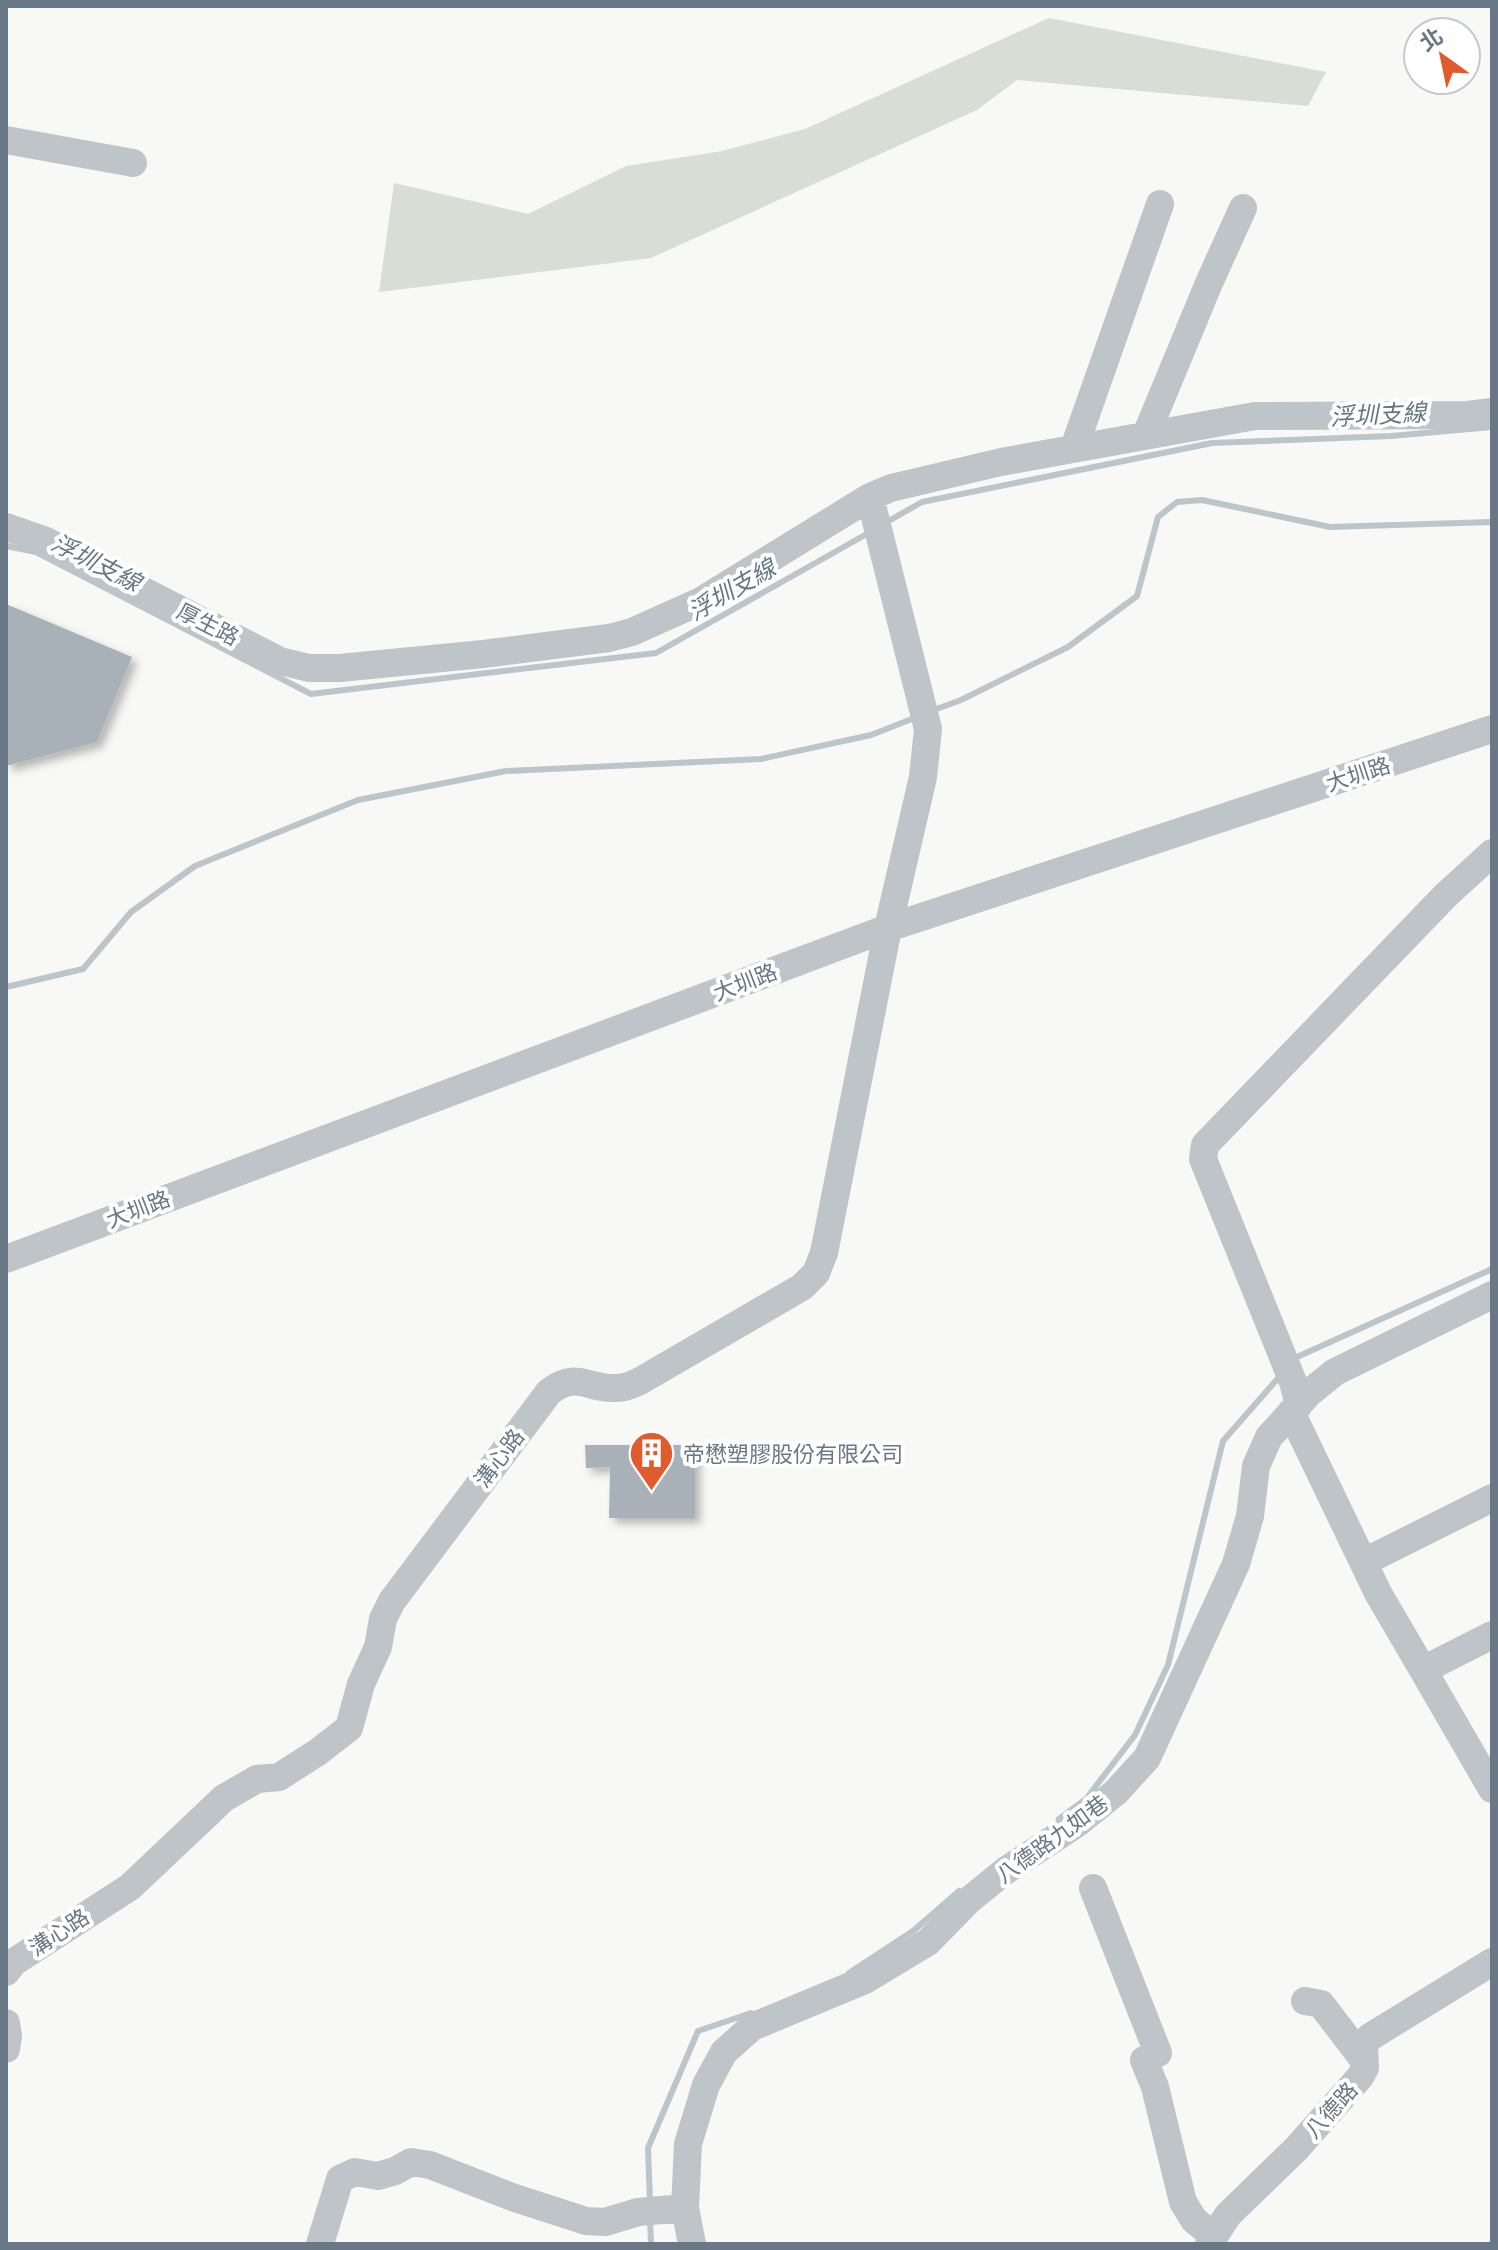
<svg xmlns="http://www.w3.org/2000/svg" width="1498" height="2250" viewBox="0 0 1498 2250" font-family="'Work Sans','Noto Sans TC',sans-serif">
<defs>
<filter id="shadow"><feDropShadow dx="5.5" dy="5.5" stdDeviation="4" flood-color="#0004"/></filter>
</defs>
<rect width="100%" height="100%" fill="#f8f8f6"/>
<path fill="#d8ddd5" d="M 1049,18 L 1326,72 L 1308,106 L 1017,80 L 977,110 L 651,258 L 379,292 L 394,183 L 528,214 L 626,166 L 722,151 L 805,129 Z"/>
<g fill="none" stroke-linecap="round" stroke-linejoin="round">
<path stroke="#bbc5ca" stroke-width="6" d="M 885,523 L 922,502 L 1212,443 L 1391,436 L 1492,427
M 6,546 L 36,552 L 311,694 L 656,653 L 872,531
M 931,711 L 961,700 L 1068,647 L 1137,596 L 1158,517 L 1177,502 L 1202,500 L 1330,527 L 1492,522
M 6,987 L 83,969 L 131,912 L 195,866 L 358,800 L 506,771 L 761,759 L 871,735 L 917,717
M 1293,1362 L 1297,1357 L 1492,1269
M 1059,1819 L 1086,1799 L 1135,1735 L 1168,1665 L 1223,1441 L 1280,1376
M 849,1973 L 913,1931 L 959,1891
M 650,2202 L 648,2148 L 698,2031 L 751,2013
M 650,2217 L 651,2244"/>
</g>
<path fill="#a8b1b7" filter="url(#shadow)" d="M 6,604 L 132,657 L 97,742 L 6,766 Z
M 585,1445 L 695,1445 L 695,1518 L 609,1518 L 610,1467 L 586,1468 Z"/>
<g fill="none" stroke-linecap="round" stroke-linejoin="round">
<path stroke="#bfc4c8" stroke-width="28" d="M 6,140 L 133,163
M 1146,435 L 1209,283 L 1243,208
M 1074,448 L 1160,204
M 6,527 L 46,541 L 280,661 L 309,668 L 340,668 L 483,654 L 609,638 L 632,632 L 701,601 L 870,497 L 891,488 L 1001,462 L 1255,416 L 1467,415 L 1492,412
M 6,1259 L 888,928 L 1492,729
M 1299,1405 L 1293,1382 L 1203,1159 L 1205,1145 L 1446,895 L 1492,853
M 1291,1412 L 1378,1593 L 1423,1670
M 1364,1562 L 1492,1498
M 1492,1635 L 1423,1670 L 1492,1789
M 1093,1888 L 1158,2053 L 1144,2060 L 1155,2087 L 1183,2202 L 1194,2220 L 1214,2236
M 6,1972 L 14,1962 L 130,1887 L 224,1798 L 257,1779 L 279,1777 L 318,1752 L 349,1728 L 361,1684 L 378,1647 L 383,1619 L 392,1601 L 549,1392 C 577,1370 588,1390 616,1388 C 624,1388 632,1385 640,1381 L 802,1287 L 816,1273 L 824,1253 L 888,928 L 923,777 L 928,729 L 870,497
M 1305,2001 L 1321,2004 L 1363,2059
M 6,2023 L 8,2036 L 6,2049
M 320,2244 L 340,2179 L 355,2172 L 378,2176 L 395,2171 L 411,2162 L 430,2165 L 512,2197 L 586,2221 L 605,2222 L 638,2212 L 685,2208
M 692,2244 L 685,2208 L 688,2144 L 706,2085 L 724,2052 L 752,2027 L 865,1980 L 928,1942 L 968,1901 L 1005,1871 L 1079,1822 L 1116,1792 L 1147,1758 L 1236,1564 L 1250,1516 L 1256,1466 L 1269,1437 L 1309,1393 L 1335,1372 L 1492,1295
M 1209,2244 L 1228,2215 L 1296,2149 L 1360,2077 L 1365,2068 L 1364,2045 L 1370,2037 L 1492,1962"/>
</g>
<defs>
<symbol id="building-pin" viewBox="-11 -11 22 30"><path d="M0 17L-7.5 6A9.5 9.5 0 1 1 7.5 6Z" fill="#e05c2e" stroke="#fff"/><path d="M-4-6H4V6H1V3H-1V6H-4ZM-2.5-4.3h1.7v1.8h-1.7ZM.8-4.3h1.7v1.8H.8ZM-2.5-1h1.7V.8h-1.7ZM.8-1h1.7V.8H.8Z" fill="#fff"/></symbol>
</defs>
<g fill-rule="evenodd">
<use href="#building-pin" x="626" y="1428" width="51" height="69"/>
</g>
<g text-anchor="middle" stroke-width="8" stroke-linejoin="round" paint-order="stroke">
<g font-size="22" fill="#687886" stroke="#fff">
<text transform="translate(208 624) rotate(27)" y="8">厚生路</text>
<text transform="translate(1358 774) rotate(-18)" y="8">大圳路</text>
<text transform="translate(745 982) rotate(-21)" y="8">大圳路</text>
<text transform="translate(138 1209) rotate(-21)" y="8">大圳路</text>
<text transform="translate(499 1458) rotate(-53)" y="8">溝心路</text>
<text transform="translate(1052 1839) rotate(-36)" y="8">八德路九如巷</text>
<text transform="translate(59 1932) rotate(-33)" y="8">溝心路</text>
<text transform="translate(1331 2110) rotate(-48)" y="8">八德路</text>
</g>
<g font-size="22" fill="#687886" stroke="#fff" text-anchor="start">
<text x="683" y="1462">帝懋塑膠股份有限公司</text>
</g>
<g font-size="24" font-style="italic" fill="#647982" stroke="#fff">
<text transform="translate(1378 415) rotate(-3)" y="8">浮圳支線</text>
<text transform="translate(96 563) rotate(27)" y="8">浮圳支線</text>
<text transform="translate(732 590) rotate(-30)" y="8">浮圳支線</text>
</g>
</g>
<rect width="1498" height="2250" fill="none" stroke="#687886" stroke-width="16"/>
<g transform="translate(1442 56) rotate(327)"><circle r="38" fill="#ffffff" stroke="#c3c9cf" stroke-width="2"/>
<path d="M0-6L14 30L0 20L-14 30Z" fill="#e05c2e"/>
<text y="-12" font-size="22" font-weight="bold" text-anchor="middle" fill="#687886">北</text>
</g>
</svg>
